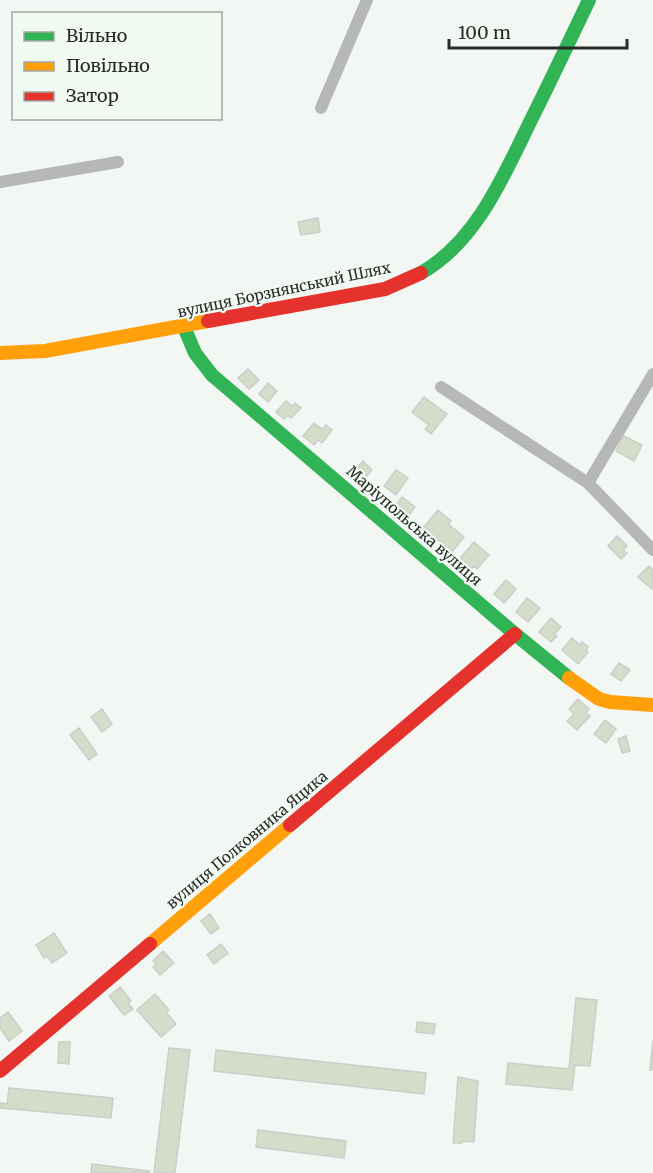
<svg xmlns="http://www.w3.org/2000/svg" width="653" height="1173" viewBox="0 0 653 1173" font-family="Merriweather,serif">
<rect width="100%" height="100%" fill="#f3f7f4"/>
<path fill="#d6dcca" stroke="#cbcdca" stroke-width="1.5" d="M 318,218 L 320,232 L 301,235 L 298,222 Z
M 248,369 L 259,380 L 249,389 L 238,378 Z
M 268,383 L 277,391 L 268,402 L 259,394 Z
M 424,397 L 447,414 L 431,434 L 425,429 L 429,425 L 412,412 Z
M 286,401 L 292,406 L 295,403 L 301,408 L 291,418 L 288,415 L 284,419 L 276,412 Z
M 314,423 L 322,429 L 326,425 L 332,430 L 322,443 L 318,440 L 314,445 L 303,436 Z
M 624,436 L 642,445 L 634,461 L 616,451 Z
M 363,461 L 372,470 L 360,483 L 351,475 Z
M 396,470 L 408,478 L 396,495 L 384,486 Z
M 402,497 L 415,507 L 405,520 L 392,510 Z
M 438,510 L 451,521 L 448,524 L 464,537 L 452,552 L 438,540 L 434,544 L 420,532 Z
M 617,536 L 627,546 L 623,550 L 627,553 L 621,559 L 608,546 Z
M 474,542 L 489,555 L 477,569 L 474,566 L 468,572 L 456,563 Z
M 649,566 L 653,570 L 652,589 L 638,577 Z
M 506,580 L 516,589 L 504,603 L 494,594 Z
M 527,598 L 540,608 L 528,622 L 516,612 Z
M 551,618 L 561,627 L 554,634 L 557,636 L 551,642 L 539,632 Z
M 572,638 L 580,645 L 582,642 L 588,647 L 586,650 L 588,652 L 578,664 L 562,650 Z
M 619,663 L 630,670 L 621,681 L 611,674 Z
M 578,699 L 589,709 L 586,713 L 590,716 L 577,730 L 567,721 L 574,714 L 569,709 Z
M 102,709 L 112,724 L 102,732 L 91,717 Z
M 605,720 L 616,729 L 606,743 L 594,734 Z
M 79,728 L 97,754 L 89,760 L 70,735 Z
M 626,736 L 630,751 L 622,753 L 618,739 Z
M 210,914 L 219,928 L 211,934 L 201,921 Z
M 54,933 L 67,953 L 52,963 L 47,956 L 44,958 L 36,945 Z
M 221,944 L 228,953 L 214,964 L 207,955 Z
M 163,951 L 174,963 L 160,975 L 153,967 L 156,964 L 153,961 Z
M 120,987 L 131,1001 L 128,1003 L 133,1009 L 124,1015 L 109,996 Z
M 155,994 L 169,1010 L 166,1012 L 176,1024 L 161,1037 L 137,1010 Z
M 576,998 L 597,1000 L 590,1066 L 575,1065 L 572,1090 L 506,1084 L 508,1063 L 569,1069 Z
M 8,1012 L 22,1031 L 9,1041 L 0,1028 L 0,1018 Z
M 417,1022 L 435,1024 L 434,1034 L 416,1032 Z
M 653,1040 L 653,1070 L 650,1070 Z
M 59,1042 L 70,1042 L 69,1064 L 58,1063 Z
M 169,1048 L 190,1050 L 175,1173 L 154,1173 Z
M 216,1050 L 426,1073 L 424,1094 L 214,1071 Z
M 458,1077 L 478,1081 L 474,1142 L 463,1141 L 462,1143 L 453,1143 Z
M 9,1088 L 113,1098 L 111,1118 L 0,1108 L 0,1103 L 7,1104 Z
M 258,1130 L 346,1141 L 344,1158 L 256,1147 Z
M 92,1164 L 150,1171 L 149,1173 L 91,1173 Z"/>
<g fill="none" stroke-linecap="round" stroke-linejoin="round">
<path stroke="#b6b7b7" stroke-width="12" d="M 321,108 L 367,0
M 0,182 L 118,162
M 441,387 L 588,483 L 653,550
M 588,483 L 653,374"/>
<path stroke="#30b455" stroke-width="14" d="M 421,273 C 477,241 504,175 531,120 C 551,80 570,40 589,0
M 184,327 L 195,353 L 212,375 L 515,634 L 569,678"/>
<path stroke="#ff9f0a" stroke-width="14" d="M 0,353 L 45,351 L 208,321
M 569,678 L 599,699 L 610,702 L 653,705
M 150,944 L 290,825"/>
<path stroke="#e5322d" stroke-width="14" d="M 208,321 L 385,289 L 421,273
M 290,825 L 515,634
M 0,1071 L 150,944"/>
</g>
<g text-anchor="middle" stroke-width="4.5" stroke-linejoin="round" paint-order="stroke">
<g font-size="15" fill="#282b28" stroke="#f1f9f3">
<text transform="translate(284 290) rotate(-12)" y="5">вулиця Борзнянський Шлях</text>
<text transform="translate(414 526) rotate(41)" y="5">Маріупольська вулиця</text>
<text transform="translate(247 840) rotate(-40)" y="5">вулиця Полковника Яцика</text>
</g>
</g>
<rect x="12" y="12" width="210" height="108" fill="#f1f9f3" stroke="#a1a7a2" stroke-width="1.5"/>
<rect x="24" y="32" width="30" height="9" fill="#30b455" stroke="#a1a7a2" stroke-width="1.5"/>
<text x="66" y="42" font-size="18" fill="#282b28">Вільно</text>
<rect x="24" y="62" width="30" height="9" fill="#ff9f0a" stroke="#a1a7a2" stroke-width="1.5"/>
<text x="66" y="72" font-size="18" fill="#282b28">Повільно</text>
<rect x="24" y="92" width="30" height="9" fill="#e5322d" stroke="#a1a7a2" stroke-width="1.5"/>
<text x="66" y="102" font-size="18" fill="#282b28">Затор</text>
<path d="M449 39v9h178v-9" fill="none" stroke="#282b28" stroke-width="3"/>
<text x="458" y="39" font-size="18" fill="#282b28" stroke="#f1f9f3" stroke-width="4.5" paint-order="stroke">100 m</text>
</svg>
